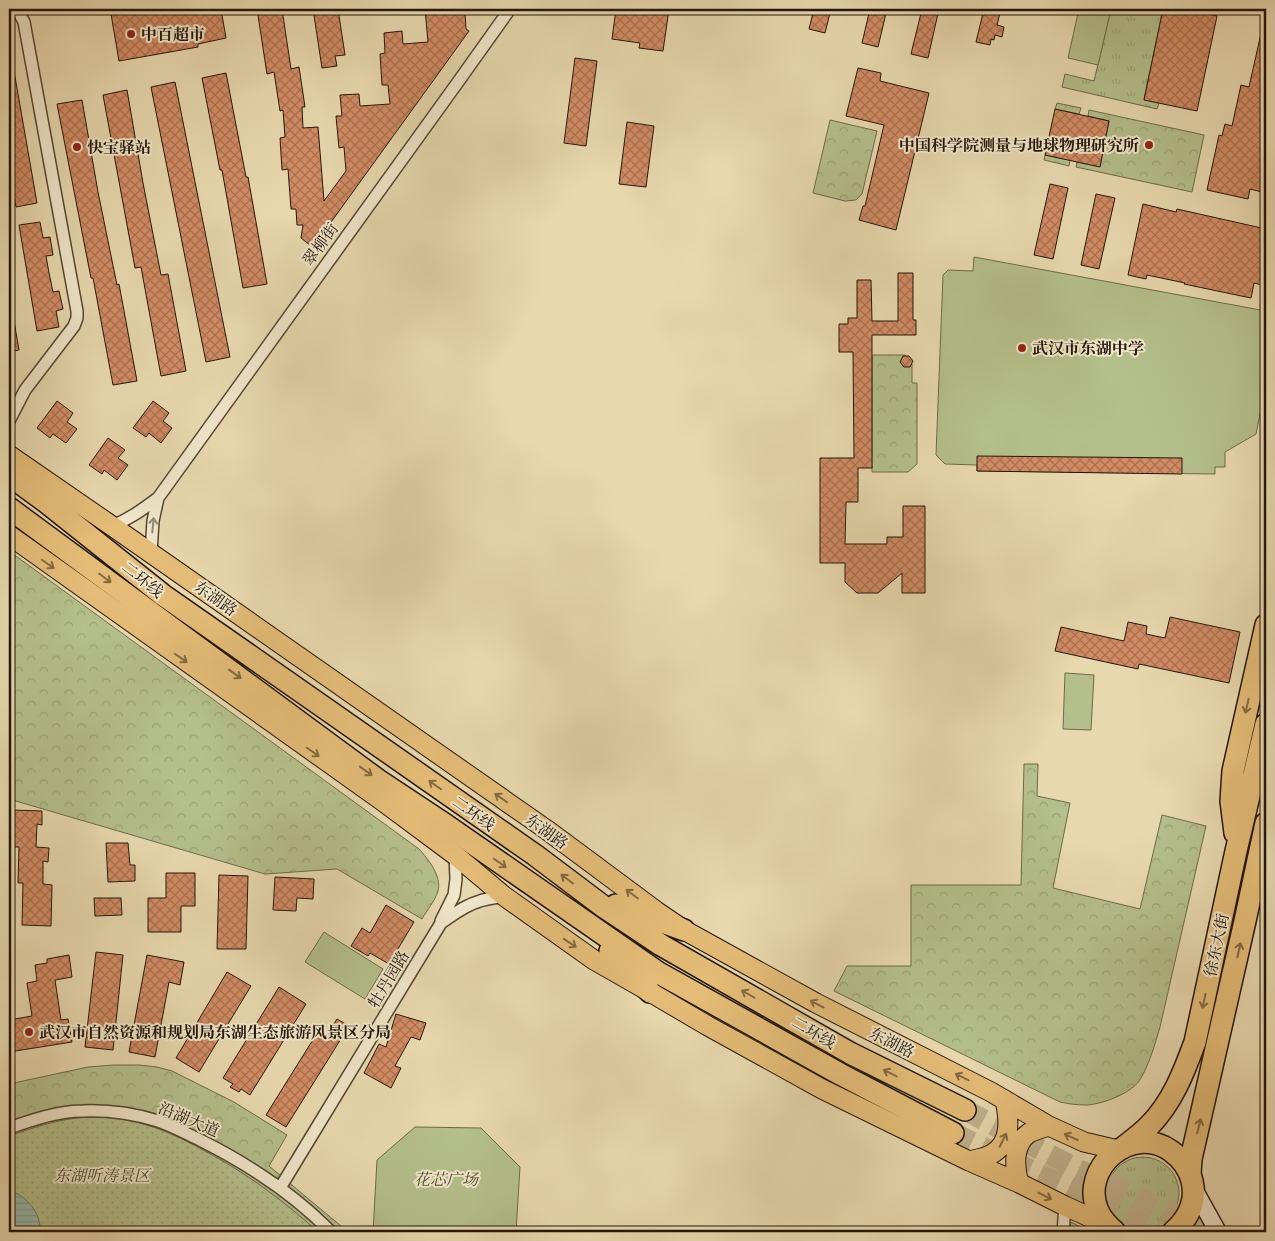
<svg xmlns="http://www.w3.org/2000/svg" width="1275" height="1241" viewBox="0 0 1275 1241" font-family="'Libre Caslon Text','Noto Serif SC',serif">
<defs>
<pattern id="grass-tufts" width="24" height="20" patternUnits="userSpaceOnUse" patternTransform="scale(1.25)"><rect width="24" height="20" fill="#b4bf8b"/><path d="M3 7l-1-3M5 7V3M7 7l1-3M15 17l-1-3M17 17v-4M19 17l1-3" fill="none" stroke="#9ba377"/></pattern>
<pattern id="forest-crowns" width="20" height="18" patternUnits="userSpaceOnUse" patternTransform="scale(1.25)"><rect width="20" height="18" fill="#b4bf8b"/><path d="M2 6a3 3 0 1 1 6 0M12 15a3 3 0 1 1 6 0" fill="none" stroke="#9ba377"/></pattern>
<pattern id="park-dots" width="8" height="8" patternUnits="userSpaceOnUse" patternTransform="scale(1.25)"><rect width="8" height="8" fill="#b4bf8b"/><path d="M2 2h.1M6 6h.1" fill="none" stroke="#9ba377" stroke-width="1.8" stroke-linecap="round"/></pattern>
<pattern id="water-rules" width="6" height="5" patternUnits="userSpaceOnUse" patternTransform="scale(1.25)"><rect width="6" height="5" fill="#97b9ad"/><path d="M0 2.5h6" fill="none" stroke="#829e94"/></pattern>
<pattern id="building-cross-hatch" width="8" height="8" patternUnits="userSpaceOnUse" patternTransform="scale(1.25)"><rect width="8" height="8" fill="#d28c64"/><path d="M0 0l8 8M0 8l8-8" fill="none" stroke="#aa7151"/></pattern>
</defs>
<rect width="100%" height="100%" fill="#e8d8ae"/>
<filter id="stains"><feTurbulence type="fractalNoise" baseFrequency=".004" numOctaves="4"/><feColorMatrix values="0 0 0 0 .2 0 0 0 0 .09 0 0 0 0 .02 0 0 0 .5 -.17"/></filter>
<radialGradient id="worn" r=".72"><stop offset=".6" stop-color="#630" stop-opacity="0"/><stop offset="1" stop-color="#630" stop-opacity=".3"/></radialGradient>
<path fill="url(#grass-tufts)" stroke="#6c6b4c" d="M 1111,9 L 1163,9 L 1144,99 L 1159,103 L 1157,109 L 1062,87 L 1065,74 L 1094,81 Z
M1107 1193a36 36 0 1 1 72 0a36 36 0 1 1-72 0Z"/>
<path fill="url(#forest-crowns)" stroke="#6c6b4c" d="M 1057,103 L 1081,108 L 1079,114 L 1055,109 Z
M 1089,110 L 1204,135 L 1192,192 L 1076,167 L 1077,162 L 1100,166 L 1109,121 L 1088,116 Z
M 830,120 L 877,131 L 862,194 L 856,200 L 845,201 L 813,193 Z
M 1045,155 L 1070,160 L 1069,166 L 1044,160 Z
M 872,355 L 905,355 L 912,364 L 912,383 L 917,383 L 917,464 L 908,472 L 872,472 Z
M 9,551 L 419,849 C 428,859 442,876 438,891 C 435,901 427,910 422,919 L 337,869 L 265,874 L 9,799 Z
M 1024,764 L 1038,764 L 1037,796 L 1070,803 L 1053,888 L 1140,909 L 1162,815 L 1206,826 L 1160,1027 C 1155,1044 1150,1062 1141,1078 C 1133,1093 1103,1104 1087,1105 C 1077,1105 1069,1104 1060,1102 L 834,991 L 847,966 L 911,966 L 911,885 L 1021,885 Z
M 114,1065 L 139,1065 L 157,1067 L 172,1071 L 234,1102 L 287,1135 L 269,1166 L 341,1226 L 346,1232 L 40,1232 L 9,1190 L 9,1084 L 88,1067 Z"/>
<path fill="url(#park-dots)" stroke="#6c6b4c" d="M 87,1117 C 103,1117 120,1118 136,1122 C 160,1128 182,1138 203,1150 C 245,1172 283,1200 318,1232 L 9,1232 L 9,1136 C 36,1127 58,1119 87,1117 Z
M 1071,1222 L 1090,1232 L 1069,1232 Z"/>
<path fill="#b4bf8b" stroke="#6c6b4c" d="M 1079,9 L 1111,9 L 1098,65 L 1068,58 Z
M 974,257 L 1266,311 L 1266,385 L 1256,434 L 1225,452 L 1225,467 L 1215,467 L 1215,474 L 977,471 L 977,465 L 945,464 L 936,455 L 943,275 L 948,270 L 973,271 Z
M 1065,673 L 1094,675 L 1091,730 L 1063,729 Z
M 324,932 L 383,969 L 365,999 L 305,962 Z
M 415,1127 L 481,1128 L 520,1167 L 516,1232 L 373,1232 L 377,1160 Z"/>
<path fill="url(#water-rules)" stroke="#69786d" d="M 9,1190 C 26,1195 42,1214 40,1232 L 9,1232 Z"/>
<path fill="url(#building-cross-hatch)" stroke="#24170c" d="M 142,9 L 221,9 L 226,38 L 198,44 L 198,47 L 119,61 L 111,14 Z
M 257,9 L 282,9 L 291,69 L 299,67 L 305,107 L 302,107 L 303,128 L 318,127 L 324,201 L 346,171 L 344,147 L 339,148 L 336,116 L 342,116 L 340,95 L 359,94 L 360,106 L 390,104 L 388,85 L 382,85 L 380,54 L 385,53 L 384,33 L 402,31 L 403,44 L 428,42 L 425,9 L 445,9 L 446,13 L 465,12 L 466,29 L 469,31 L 316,243 L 310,245 L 301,238 L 303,225 L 297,225 L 296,209 L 291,209 L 288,169 L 282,170 L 280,138 L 285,137 L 283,110 L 280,111 L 274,72 L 267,74 Z
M 313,9 L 338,9 L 345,55 L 335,56 L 337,66 L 322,68 Z
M 616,9 L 669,9 L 663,51 L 639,48 L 640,43 L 612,39 Z
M 814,9 L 831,9 L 825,33 L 809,29 Z
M 870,9 L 887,9 L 878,47 L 862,43 Z
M 922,9 L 939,9 L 928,58 L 911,54 Z
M 984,9 L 1001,9 L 997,25 L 1004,27 L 1002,37 L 995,35 L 994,40 L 991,39 L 990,45 L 976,42 Z
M 1163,9 L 1182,9 L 1217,16 L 1197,111 L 1144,100 Z
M 1262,29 L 1266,29 L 1266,193 L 1250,189 L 1248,199 L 1207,190 L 1219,135 L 1222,136 L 1225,124 L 1232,126 L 1241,85 L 1249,87 Z
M 575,58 L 597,61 L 586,146 L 564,143 Z
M 858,68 L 881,73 L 880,81 L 929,93 L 896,230 L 859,220 L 863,206 L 865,206 L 884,125 L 846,116 Z
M 9,71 L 14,71 L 37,203 L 16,207 L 9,168 Z
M 226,73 L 246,177 L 248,177 L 267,284 L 243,288 L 222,170 L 220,170 L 202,78 Z
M 175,82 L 230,357 L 206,362 L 151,87 Z
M 127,90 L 143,183 L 161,275 L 168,274 L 186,371 L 161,376 L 141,267 L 135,268 L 103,95 Z
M 82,100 L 98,192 L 117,285 L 119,284 L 137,381 L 113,385 L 93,278 L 91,278 L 57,104 Z
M 1055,109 L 1109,121 L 1100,167 L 1045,155 Z
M 627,122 L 654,126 L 646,187 L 619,184 Z
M 1050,184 L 1068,188 L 1053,259 L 1034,255 Z
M 1096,194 L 1115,198 L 1099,269 L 1081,265 Z
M 1143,204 L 1176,212 L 1177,209 L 1266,229 L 1266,286 L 1254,283 L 1251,298 L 1184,284 L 1185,283 L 1147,275 L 1146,279 L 1128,275 Z
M 40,222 L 43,238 L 50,237 L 53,255 L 46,256 L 49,273 L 53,292 L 59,291 L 63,309 L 56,311 L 59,327 L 37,331 L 19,225 Z
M 898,273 L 913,273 L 913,320 L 916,320 L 916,335 L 872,335 L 872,468 L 858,468 L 858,502 L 846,502 L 845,544 L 887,544 L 887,537 L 903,537 L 903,506 L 925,506 L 925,593 L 902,593 L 902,573 L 878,593 L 857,593 L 845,582 L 845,563 L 820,563 L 820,458 L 854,458 L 853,352 L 839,352 L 839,324 L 848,324 L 848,318 L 857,318 L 857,280 L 871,280 L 872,321 L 898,321 Z
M 9,321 L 14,321 L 19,350 L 9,352 Z
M 903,356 L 909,356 L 913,361 L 910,367 L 904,367 L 900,362 Z
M 57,401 L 73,413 L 67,422 L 77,429 L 66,443 L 53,434 L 50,438 L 37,428 Z
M 153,401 L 169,413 L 163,421 L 172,428 L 161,443 L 149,433 L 146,437 L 133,428 Z
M 108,438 L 125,450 L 118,458 L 128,465 L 117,480 L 104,470 L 102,474 L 89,465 Z
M 977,456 L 1182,458 L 1182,474 L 977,471 Z
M 1170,617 L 1240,632 L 1229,683 L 1139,664 L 1138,669 L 1055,651 L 1061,627 L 1124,641 L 1128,622 L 1147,626 L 1146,634 L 1165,638 Z
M 12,810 L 42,811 L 42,825 L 37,824 L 36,847 L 49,848 L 48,862 L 43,861 L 43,884 L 52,885 L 51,926 L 22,925 L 23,883 L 18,883 L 19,847 L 10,847 Z
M 106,843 L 128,843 L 130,865 L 135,865 L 135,881 L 108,882 Z
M 166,873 L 195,873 L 195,906 L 181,906 L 181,932 L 148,932 L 148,898 L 166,898 Z
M 219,875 L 248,876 L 246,949 L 217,949 Z
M 275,877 L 314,879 L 313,899 L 297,898 L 296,911 L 273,910 Z
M 94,898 L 121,898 L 122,915 L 95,916 Z
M 386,905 L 414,922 L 389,964 L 370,953 L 368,956 L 351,946 L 362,928 L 370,933 Z
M 96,952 L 123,955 L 113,1050 L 85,1047 Z
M 69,955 L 72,977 L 55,980 L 61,1020 L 68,1019 L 72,1042 L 9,1052 L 9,1020 L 32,1016 L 27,983 L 37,981 L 35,965 L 47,963 L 47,959 Z
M 147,955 L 184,962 L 180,985 L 169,982 L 155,1057 L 129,1052 Z
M 227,972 L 251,986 L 199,1072 L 176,1058 Z
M 279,987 L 306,1004 L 250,1095 L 241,1089 L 239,1092 L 230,1087 L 233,1084 L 223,1078 Z
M 396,1014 L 426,1023 L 420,1040 L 411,1037 L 395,1066 L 401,1068 L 391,1088 L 364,1073 L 379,1044 L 386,1047 Z
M 337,1019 L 349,1026 L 286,1127 L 266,1115 L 319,1030 L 327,1035 Z"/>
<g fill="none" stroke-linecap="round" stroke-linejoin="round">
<path stroke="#c1b18e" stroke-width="21" stroke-dasharray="21 11" stroke-linecap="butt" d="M 965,1110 L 1075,1168 L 1214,1232
M 953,1133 L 1162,1232"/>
<defs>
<path id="street" d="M 9,421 L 25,390 L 74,326 L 77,318 L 77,311 L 24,22 L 17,9
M 112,526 C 130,519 143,509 158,498 L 458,82 L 510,9
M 151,553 L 153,521 L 158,498
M 441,921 L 454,895 L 456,879 L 455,855
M 9,1128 C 32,1120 58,1111 83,1111 C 108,1110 135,1114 158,1121 C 173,1126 187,1134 200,1140 C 248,1164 294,1194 331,1232
M 280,1188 L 441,923 C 453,915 465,905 480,901 C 488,898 496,898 504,896
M 1063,1232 L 1065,1206"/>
<path id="secondary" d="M 1193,1187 L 1218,1232"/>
<path id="primary" d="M 9,455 L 112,526 L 547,830 L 656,911 L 684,930 L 816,1003 L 991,1092 L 1049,1126 L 1084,1142 L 1118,1150
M 9,535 L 381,800 L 455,855 L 504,896 L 594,960 L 650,992 L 708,1026 L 822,1089 L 969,1161 L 1019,1183 L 1065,1206 L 1105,1224
M 969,1161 C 976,1159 985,1158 992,1154 C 1012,1142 1009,1119 1005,1100
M 1019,1183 C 1014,1166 1013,1144 1029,1133 C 1035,1130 1042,1128 1049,1126"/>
<path id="highway" d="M 9,475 L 46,502 L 163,595 L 535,855 L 604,907 L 661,945 L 850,1053 L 965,1110
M 9,508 L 378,780 L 446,825 L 659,973 L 840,1074 L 953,1133
M 1235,833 L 1231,801 L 1233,771 L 1266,625
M 616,905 L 684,930
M 610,951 L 650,992
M 1125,1146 C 1133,1140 1142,1133 1149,1126 C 1172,1103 1184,1072 1195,1042 L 1236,851 L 1266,724
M 1190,1174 L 1191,1159 L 1245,921 L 1266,823
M 1115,1232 C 1108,1226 1102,1220 1098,1211 C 1079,1168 1132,1123 1171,1151 C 1182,1159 1189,1168 1192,1181 C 1197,1202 1188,1219 1173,1232"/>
</defs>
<use href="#street" stroke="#554734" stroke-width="14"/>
<use href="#secondary" stroke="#24170c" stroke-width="19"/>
<use href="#primary" stroke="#24170c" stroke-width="21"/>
<use href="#highway" stroke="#24170c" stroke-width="24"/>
<use href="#street" stroke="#f0e6ca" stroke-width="11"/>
<use href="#secondary" stroke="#f0e6ca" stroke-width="16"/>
<use href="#primary" stroke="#e4bc77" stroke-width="19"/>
<use href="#highway" stroke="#e4bc77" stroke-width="21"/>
</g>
<defs><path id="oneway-shaft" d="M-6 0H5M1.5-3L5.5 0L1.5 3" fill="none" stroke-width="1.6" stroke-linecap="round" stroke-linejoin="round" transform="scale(1.25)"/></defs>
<use stroke="#948974" href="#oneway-shaft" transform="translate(153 525) rotate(-84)"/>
<g stroke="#846a42">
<use href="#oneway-shaft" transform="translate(48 564) rotate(35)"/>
<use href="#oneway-shaft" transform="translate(105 578) rotate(37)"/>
<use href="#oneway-shaft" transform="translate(181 658) rotate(35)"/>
<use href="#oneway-shaft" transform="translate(235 674) rotate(36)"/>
<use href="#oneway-shaft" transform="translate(1247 706) rotate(103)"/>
<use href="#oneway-shaft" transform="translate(313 752) rotate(35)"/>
<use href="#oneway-shaft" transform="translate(366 771) rotate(36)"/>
<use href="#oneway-shaft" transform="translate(435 785) rotate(-145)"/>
<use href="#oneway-shaft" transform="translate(501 798) rotate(-145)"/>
<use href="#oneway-shaft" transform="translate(500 863) rotate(35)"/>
<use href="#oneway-shaft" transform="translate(567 879) rotate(-143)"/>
<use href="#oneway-shaft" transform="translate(632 894) rotate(-143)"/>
<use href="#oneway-shaft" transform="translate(570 943) rotate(34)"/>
<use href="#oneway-shaft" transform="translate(1239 950) rotate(-77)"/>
<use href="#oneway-shaft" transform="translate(748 994) rotate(-150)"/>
<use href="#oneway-shaft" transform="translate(1204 1001) rotate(102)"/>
<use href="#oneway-shaft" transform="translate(817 1004) rotate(-152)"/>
<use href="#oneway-shaft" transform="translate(890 1073) rotate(-153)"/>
<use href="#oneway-shaft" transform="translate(962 1077) rotate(-153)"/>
<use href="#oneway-shaft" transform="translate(1199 1126) rotate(-76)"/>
<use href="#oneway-shaft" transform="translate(1071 1137) rotate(-155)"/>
<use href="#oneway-shaft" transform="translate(1003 1140) rotate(-63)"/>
<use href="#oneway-shaft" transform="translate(1045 1196) rotate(27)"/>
</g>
<g fill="#8f2418" stroke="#f0e6ca" stroke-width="2">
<circle cx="131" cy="34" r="5"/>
<circle cx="1149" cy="145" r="5"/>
<circle cx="77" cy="147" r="5"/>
<circle cx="1022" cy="348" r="5"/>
<circle cx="29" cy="1032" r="5"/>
</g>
<g text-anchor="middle" stroke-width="4" stroke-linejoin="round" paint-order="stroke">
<g font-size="16" font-weight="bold" fill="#24170c" stroke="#f0e6ca" text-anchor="start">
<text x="141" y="40">中百超市</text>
<text x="1139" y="151" text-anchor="end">中国科学院测量与地球物理研究所</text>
<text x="87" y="153">快宝驿站</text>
<text x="1032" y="354">武汉市东湖中学</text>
<text x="39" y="1038">武汉市自然资源和规划局东湖生态旅游风景区分局</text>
</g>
<g font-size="16" fill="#24170c" stroke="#f0e6ca">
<text transform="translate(320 244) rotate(-54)" y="6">翠柳街</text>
<text transform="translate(143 579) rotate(38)" y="6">二环线</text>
<text transform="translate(216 598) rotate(35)" y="6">东湖路</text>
<text transform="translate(474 813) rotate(35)" y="6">二环线</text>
<text transform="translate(547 831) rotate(36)" y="6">东湖路</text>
<text transform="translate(1216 945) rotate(-78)" y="6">徐东大街</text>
<text transform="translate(388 979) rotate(-59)" y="6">牡丹园路</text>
<text transform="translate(814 1032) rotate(30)" y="6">二环线</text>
<text transform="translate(892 1042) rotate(27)" y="6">东湖路</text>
<text transform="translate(189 1119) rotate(23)" y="6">沿湖大道</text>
</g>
<g font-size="16" font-style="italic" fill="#4f4932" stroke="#f0e6ca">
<text x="102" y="1181">东湖听涛景区</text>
<text x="446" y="1185">花芯广场</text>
</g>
</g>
<rect width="1275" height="1241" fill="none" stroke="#e8d8ae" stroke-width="30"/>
<rect x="10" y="10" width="1255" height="1221" fill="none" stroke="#24170c" stroke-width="2.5"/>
<rect x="15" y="15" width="1245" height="1211" fill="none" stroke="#24170c"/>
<rect width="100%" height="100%" filter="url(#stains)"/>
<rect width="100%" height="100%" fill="url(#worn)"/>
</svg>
